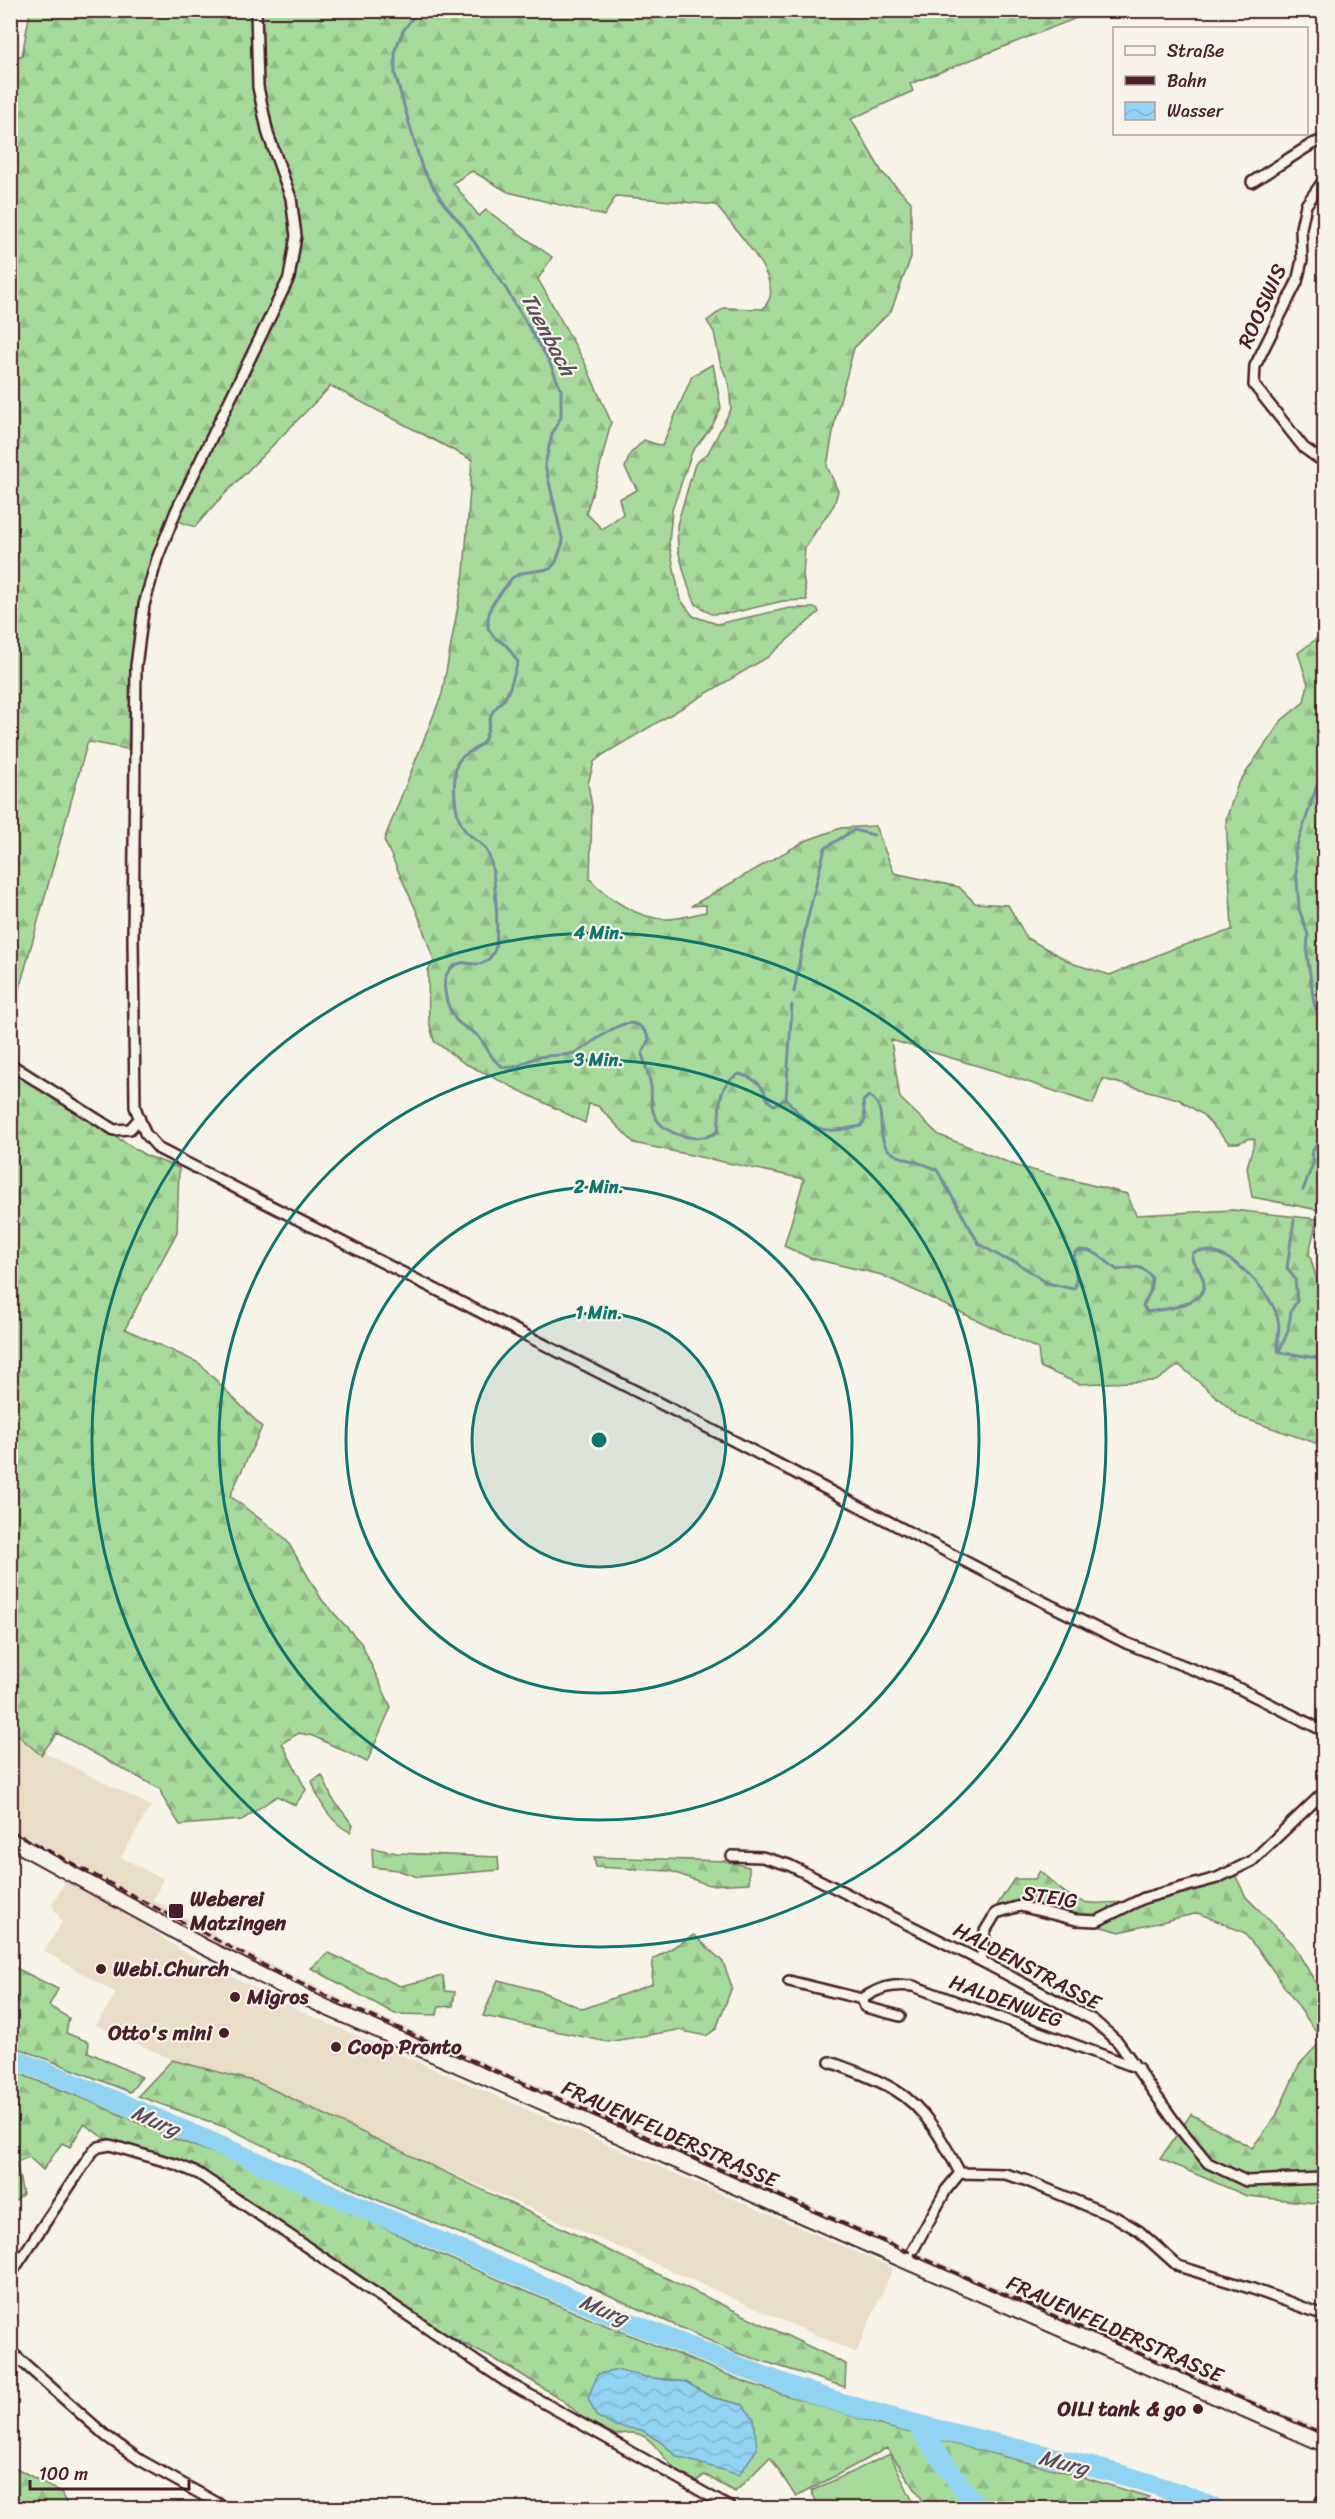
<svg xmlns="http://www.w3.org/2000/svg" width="1335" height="2519" viewBox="0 0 1335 2519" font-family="Sriracha,sans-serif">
<defs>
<pattern id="forest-firs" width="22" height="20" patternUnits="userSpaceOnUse" patternTransform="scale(1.5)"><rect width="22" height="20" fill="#a6da9b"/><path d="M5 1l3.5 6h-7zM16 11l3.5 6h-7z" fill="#90bb86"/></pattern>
<pattern id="water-waves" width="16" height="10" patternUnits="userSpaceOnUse" patternTransform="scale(1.5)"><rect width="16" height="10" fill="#90d3f2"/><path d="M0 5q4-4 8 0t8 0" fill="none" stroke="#7eb5d0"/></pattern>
</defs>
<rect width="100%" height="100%" fill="#f7f3e8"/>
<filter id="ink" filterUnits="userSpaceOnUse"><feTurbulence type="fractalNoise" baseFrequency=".0167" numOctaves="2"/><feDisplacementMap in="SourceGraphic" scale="12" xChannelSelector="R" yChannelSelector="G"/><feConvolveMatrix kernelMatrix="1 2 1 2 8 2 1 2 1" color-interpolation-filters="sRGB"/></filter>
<g filter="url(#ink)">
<path fill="#eaddc8" d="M 10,1735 L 151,1806 L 121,1857 L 163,1879 L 153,1900 L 173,1910 L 175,1908 L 180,1911 L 179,1914 L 215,1932 L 214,1936 L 347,2002 L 1324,2431 L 1324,2438 L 392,2029 L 205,1940 L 148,1908 L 141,1923 L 181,1950 L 300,2011 L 893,2268 L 856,2353 L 413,2156 L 257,2082 L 171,2059 L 96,2025 L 116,1993 L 44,1951 L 62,1923 L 52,1905 L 73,1868 L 11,1834 Z"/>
<path fill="#a6da9b" stroke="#787c63" stroke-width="1.5" d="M 890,2454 L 915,2506 L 909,2508 L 820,2508 L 811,2491 Z"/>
<path fill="url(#forest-firs)" stroke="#787c63" stroke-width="1.5" fill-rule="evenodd" d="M 30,11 L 1094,11 L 910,84 L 913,91 L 851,119 L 882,172 L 911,202 L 911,257 L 891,311 L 854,348 L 836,415 L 827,466 L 838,491 L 834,505 L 805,547 L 803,576 L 807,600 L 783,601 L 732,613 L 711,614 L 696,604 L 688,586 L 678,550 L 677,525 L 695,464 L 708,453 L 731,409 L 729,384 L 720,362 L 714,332 L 707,321 L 724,308 L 763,309 C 765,306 769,301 770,297 C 776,271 731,225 716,205 L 616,196 L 604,216 L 508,192 L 472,171 L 453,183 L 479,216 L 486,210 L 552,257 L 538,279 L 585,363 L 611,422 L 597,479 L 586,513 L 602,529 L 623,514 L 619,499 L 637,490 L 625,468 L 630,454 L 644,440 L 662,446 L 692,376 L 713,364 L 721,408 L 712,426 L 692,452 L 672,510 L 669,543 L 680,599 L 693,616 L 717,624 L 790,608 L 817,608 L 819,612 L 768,657 L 604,754 L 594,762 L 588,784 L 592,807 L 590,879 C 608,899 640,920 668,919 C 680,919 694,914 706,912 L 706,905 L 691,906 L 805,841 L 841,828 L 875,826 L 894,873 L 959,887 L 975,903 L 1008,905 L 1027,938 L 1074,964 L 1110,975 L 1172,949 L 1232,930 L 1226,819 L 1238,784 L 1282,720 L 1304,702 L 1308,684 L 1298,653 L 1324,633 L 1324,1211 L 1252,1197 L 1247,1167 L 1255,1140 L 1250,1138 L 1238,1143 L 1229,1143 L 1202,1114 L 1178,1099 L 1103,1079 L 1093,1104 L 995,1071 L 891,1040 L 900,1098 L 939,1135 L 1020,1167 L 1127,1194 L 1136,1215 L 1233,1210 L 1317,1219 L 1309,1253 L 1324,1304 L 1324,1446 L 1240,1417 L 1179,1365 L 1156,1381 L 1079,1384 L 1040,1367 L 1038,1349 L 882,1275 L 810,1258 L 784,1246 L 804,1179 L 634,1143 L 598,1106 L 589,1104 L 585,1123 L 464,1063 L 434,1041 L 429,1021 L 428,970 L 434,961 L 417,912 L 384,840 L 442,694 L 464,573 L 472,460 L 331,386 L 216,503 L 195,527 L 169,518 C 161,538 153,558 146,579 C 130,633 130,693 128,749 L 90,742 L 87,744 L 11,1019 L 10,56 L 22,56 Z
M 11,1071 L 145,1155 L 179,1168 L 177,1232 L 125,1329 L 199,1363 L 262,1427 L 230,1496 L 286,1539 L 322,1600 L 361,1643 L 391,1707 L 367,1762 L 313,1736 L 299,1733 L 282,1743 L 306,1790 L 295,1805 L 277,1796 L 242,1820 L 180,1825 L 163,1798 L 160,1789 L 57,1733 L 41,1755 L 11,1730 Z
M 322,1775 L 332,1798 L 353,1825 L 350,1832 C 331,1823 318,1801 312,1781 Z
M 372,1848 L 397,1853 L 498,1857 L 499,1870 L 418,1877 L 397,1870 L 373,1867 Z
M 594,1857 L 725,1861 L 749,1867 L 749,1883 L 709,1885 L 670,1871 L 596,1867 Z
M 1040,1871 C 1056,1885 1070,1902 1092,1903 C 1109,1904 1123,1900 1140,1905 L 1234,1873 L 1246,1897 L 1293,1944 L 1324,1997 L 1324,2204 L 1247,2196 L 1160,2159 L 1191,2114 L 1252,2148 L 1276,2116 L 1299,2065 L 1322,2040 L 1260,1952 L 1243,1932 L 1198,1913 L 1120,1932 L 1098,1926 L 1081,1917 L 1020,1903 L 997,1905 L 1014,1879 L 1035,1879 Z
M 694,1935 L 723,1962 L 732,1987 L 716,2029 L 706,2036 L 678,2030 L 608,2042 L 483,2016 L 498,1980 L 540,1991 L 583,2009 L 652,1984 L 653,1959 Z
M 329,1953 L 400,1986 L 443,1976 L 445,1991 L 455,1992 L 453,2006 L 439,2007 L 437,2015 L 395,2014 L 311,1968 Z
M 10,1965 L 58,1989 L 49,2006 L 69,2018 L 66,2033 L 89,2042 L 88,2052 L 142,2077 L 130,2092 L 11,2045 Z
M 172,2060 L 257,2082 L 846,2364 L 845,2387 L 734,2352 L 580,2282 L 370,2197 L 230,2129 L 138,2096 Z
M 10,2070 L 87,2100 L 173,2138 L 248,2166 L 357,2214 L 423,2247 L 588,2318 L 748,2383 L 883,2426 L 1062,2471 L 1149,2497 L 1133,2508 L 928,2508 L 887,2448 L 796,2497 L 770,2457 L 735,2492 L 705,2475 L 695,2482 C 688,2478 681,2474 675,2469 C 654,2449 650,2426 616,2435 L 583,2418 L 564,2401 L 511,2368 L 412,2317 L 200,2170 L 118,2144 L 104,2138 L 84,2124 L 70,2147 L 62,2143 L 43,2170 L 29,2157 L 16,2162 L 23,2194 L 12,2204 ZM 619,2370 L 645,2377 L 686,2382 L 711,2397 L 743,2405 L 678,2457 L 662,2443 L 642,2429 Z
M 11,2465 L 61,2493 L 69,2508 L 11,2508 Z"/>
<path fill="url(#water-waves)" stroke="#748ba2" stroke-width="1.5" d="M 619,2370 L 645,2377 L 686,2382 L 711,2397 L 743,2405 L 754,2419 L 757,2449 L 739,2475 L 678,2457 L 662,2443 L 642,2430 L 614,2426 L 596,2416 L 588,2398 L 598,2374 Z"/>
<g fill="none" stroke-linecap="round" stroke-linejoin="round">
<path stroke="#748ba2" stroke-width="3" d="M 418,10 L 403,31 L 395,50 L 395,74 L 422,168 L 444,204 L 464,227 L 503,284 L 549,361 L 561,390 L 561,417 L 552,434 L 545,465 L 563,542 L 556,562 L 550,569 L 521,573 L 512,578 L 491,606 L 488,619 L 488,628 L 494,637 L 507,646 L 518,662 C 514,672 512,686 506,696 C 503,702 495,707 492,713 C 488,723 489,735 482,743 C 474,752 459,754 456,767 C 453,785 454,814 464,829 C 470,838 481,841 487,851 C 496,869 498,924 496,945 C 495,952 490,960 483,963 C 476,966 468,962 461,963 C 435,970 445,1004 456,1020 C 462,1027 472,1030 478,1036 C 487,1045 492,1063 504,1067 C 516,1070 527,1060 538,1057 C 550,1054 563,1057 574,1053 C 597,1044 633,1000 649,1039 L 642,1054 C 645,1064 649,1075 651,1086 C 652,1094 650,1105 654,1114 C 662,1136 701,1145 718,1131 C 721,1108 715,1086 739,1074 C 749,1077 757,1080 763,1089 C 767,1096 766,1101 774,1105 L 786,1099 C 814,1131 819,1135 861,1126 L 865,1120 L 863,1101 L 869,1096 C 888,1106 876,1132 886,1147 C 895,1160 923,1161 937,1170 L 979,1244 L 1003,1258 L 1016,1262 L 1047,1283 L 1074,1289 C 1080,1278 1072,1264 1075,1252 C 1092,1245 1104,1260 1117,1270 C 1135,1268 1140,1262 1152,1278 L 1150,1292 L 1143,1306 L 1147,1312 C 1162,1310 1205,1305 1204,1284 C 1204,1276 1196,1266 1192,1259 L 1193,1253 C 1223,1239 1273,1292 1278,1320 C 1281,1330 1275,1341 1279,1352 L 1324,1359
M 1324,765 L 1295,851 L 1299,909 L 1308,935 L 1307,954 L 1314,1003 L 1324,1034
M 794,992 L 806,925 L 825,848 L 854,830 L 874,835
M 786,1099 L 792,1005
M 1303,1190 L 1314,1161 L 1311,1154 L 1324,1132
M 1279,1352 L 1288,1331 L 1291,1311 L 1297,1301 L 1295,1279 L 1287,1268 L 1294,1220"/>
<path stroke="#90d3f2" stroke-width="20" d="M 10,2057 C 268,2162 520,2283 780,2382 C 863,2413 950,2433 1036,2453 C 1097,2468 1158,2482 1215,2508
M 916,2424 L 977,2508"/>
<defs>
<path id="street" d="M 256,10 L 258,87 L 268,134 L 291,198 L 296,236 L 289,278 L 176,511 L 157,559 L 144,605 L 136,666 L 133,937 L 135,1107 L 145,1133 L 159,1149 L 730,1439 L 1022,1591 L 1126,1643 L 1230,1684 L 1324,1731
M 1324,180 L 1306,205 L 1301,228 L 1302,260 L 1297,282 L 1255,366 L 1254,385 L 1304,448 L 1318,458 L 1324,456
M 1252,182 L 1312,144 L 1324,140
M 10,1064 L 114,1130 L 130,1129 L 139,1119
M 732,1856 L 762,1857 L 789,1865 L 981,1961 L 1093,2020 L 1118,2042 L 1177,2125 L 1208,2163 L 1246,2181 L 1324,2178
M 981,1961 L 985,1931 L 996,1913 L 1020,1906 L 1076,1920 L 1097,1921 L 1144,1898 L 1217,1878 L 1252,1861 L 1324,1792
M 789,1981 L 862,1999 C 880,1987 892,1984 913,1986 L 1138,2068
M 862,1999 L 865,2007 L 900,2016
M 830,2062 C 852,2070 875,2078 895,2090 C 926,2108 944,2143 960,2173
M 907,2261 L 946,2190 L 960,2173 L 1005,2174 L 1025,2180 L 1117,2218 L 1139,2231 L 1178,2266 L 1253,2289 L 1324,2315
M 10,2275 L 93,2151 L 99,2147 L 110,2145 L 178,2165 L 199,2174 L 505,2381 L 731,2508
M 10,2351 L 106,2436 L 140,2460 L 226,2508
M 1321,2501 L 1324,2506"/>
<path id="secondary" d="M 10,1840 L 202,1946 L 325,2007 L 1324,2444"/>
</defs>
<use href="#street" stroke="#4a1f2b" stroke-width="14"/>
<use href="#secondary" stroke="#4a1f2b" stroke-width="18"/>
<use href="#street" stroke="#f7f3e8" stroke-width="9"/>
<use href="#secondary" stroke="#f7f3e8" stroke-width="14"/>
<path stroke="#4a1f2b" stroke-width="3" stroke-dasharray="9 4.5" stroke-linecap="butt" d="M 10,1830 L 275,1971 L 344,2004 L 1324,2434"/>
</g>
</g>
<circle cx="599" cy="1440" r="127" fill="#0f766e" fill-opacity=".12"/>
<g fill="none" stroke="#0f766e" stroke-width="3">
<circle cx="599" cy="1440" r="127"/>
<circle cx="599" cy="1440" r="253"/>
<circle cx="599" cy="1440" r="380"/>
<circle cx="599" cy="1440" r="507"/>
</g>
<g fill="#4a1f2b" stroke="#f7f3e8" stroke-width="2">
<rect x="168" y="1903" width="16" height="16" rx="3"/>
<circle cx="101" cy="1969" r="6"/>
<circle cx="235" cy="1997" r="6"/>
<circle cx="224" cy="2033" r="6"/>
<circle cx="336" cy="2047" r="6"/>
<circle cx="1198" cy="2409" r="6"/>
</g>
<g text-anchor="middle" stroke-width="4.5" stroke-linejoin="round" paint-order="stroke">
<g font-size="21" fill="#4a1f2b" stroke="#f7f3e8">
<text transform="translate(1262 306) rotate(-66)" y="7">ROOSWIS</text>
<text transform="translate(1050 1897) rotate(9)" y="7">STEIG</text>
<text transform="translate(1027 1966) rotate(28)" y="7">HALDENSTRASSE</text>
<text transform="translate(1006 2001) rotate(20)" y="7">HALDENWEG</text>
<text transform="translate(670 2134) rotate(24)" y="7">FRAUENFELDERSTRASSE</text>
<text transform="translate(1115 2329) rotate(24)" y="7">FRAUENFELDERSTRASSE</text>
</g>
<g font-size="21" font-weight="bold" fill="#4a1f2b" stroke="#f7f3e8" text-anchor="start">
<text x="190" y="1906">Weberei<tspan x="190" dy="24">Matzingen</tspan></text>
<text x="113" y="1976">Webi.Church</text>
<text x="247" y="2004">Migros</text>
<text x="212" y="2040" text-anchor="end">Otto's mini</text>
<text x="348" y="2054">Coop Pronto</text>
<text x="1186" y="2416" text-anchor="end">OIL! tank &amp; go</text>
</g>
<g font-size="22" font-style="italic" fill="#5c4c5d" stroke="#f7f3e8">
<text transform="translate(549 334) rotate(62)" y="8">Tuenbach</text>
<text transform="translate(156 2120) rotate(23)" y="8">Murg</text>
<text transform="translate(604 2309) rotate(22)" y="8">Murg</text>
<text transform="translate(1064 2462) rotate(14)" y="8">Murg</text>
</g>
</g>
<circle cx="599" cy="1440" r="9" fill="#0f766e" stroke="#f7f3e8" stroke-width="3"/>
<g font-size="18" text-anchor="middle" font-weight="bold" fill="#0f766e" stroke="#f7f3e8" stroke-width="4.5" stroke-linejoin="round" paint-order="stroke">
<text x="599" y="939">4 Min.</text>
<text x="599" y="1066">3 Min.</text>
<text x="599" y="1193">2 Min.</text>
<text x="599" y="1319">1 Min.</text>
</g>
<rect width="1335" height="2519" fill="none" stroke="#f7f3e8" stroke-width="36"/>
<rect x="18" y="18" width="1299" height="2483" fill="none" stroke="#4a1f2b" stroke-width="2" filter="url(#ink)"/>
<rect x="1113" y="27" width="195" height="108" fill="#f7f3e8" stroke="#b29e9c" stroke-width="1.5"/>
<rect x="1125" y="46" width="30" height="9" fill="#f7f3e8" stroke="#b29e9c" stroke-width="1.5"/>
<text x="1167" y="57" font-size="18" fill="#4a1f2b">Straße</text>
<rect x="1125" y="76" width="30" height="9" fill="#4a1f2b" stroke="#b29e9c" stroke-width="1.5"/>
<text x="1167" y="87" font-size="18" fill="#4a1f2b">Bahn</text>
<rect x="1125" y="102" width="30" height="18" fill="url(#water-waves)" stroke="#b29e9c" stroke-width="1.5"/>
<text x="1167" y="117" font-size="18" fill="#4a1f2b">Wasser</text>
<path d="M30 2480v9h159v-9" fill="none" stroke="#4a1f2b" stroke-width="3"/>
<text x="39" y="2480" font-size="18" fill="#4a1f2b" stroke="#f7f3e8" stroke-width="4.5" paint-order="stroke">100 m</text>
</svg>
